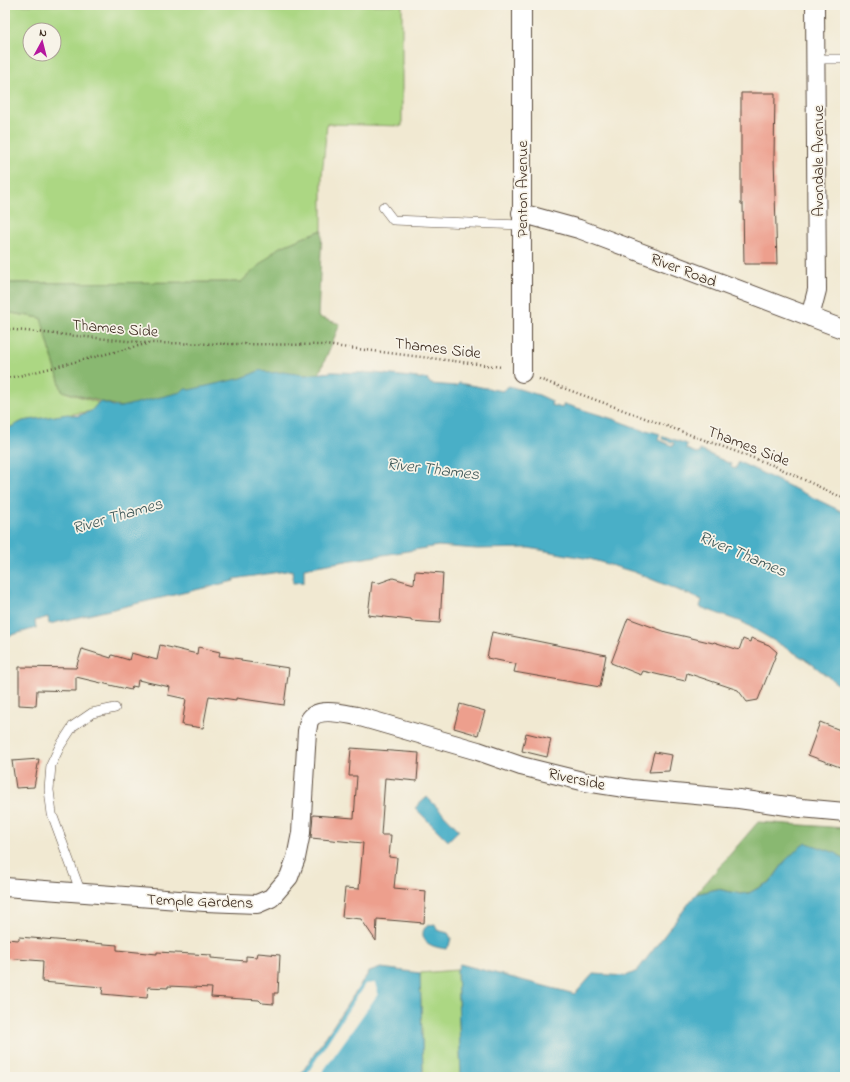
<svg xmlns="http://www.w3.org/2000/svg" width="850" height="1082" viewBox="0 0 850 1082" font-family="'Indie Flower',sans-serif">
<rect width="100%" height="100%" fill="#f7f3e8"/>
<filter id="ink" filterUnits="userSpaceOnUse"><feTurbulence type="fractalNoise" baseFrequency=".025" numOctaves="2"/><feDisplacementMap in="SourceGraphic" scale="8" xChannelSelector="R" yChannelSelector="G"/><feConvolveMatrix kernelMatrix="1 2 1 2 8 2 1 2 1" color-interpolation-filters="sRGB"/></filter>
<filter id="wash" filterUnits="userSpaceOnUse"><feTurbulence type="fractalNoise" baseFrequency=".012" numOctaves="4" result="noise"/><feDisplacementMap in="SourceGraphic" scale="16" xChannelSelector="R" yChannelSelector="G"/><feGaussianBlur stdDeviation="0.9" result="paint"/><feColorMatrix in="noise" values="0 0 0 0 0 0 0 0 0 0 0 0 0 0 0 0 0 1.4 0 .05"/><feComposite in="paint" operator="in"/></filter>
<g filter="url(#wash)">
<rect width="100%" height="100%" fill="#f1e9d2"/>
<path fill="#acd783" stroke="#748050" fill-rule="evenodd" d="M 5,5 L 402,5 L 402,126 L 327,124 L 322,176 L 322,230 L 278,248 L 241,282 L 5,283 ZM 30,30 L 54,30 L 54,54 L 30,54 Z
M 5,312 L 41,318 L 62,391 L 115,408 L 23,421 L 5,430 Z
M 457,970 L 461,1076 L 465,1077 L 426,1077 L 423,1071 L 420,973 Z"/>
<path fill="#89b871" stroke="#627148" d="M 322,230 L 318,317 L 340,324 L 319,374 L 121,407 L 62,391 L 41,318 L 5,312 L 5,283 L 241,282 L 278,248 Z
M 758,822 L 845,828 L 845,860 L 837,854 L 786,860 L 771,881 L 749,893 L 741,894 L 717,889 L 696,894 Z"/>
<path fill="#48afc7" stroke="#426c72" d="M 261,370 L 268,373 L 283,372 L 305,375 L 332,372 L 375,373 L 427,379 L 431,384 L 456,386 L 459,383 L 502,391 L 509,386 L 539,395 L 552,401 L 551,405 L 562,408 L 564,404 L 613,419 L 645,431 L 646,430 L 660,434 L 658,440 L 673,446 L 674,443 L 662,439 L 663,436 L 687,444 L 686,449 L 699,454 L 700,450 L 731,464 L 731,467 L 735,469 L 739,462 L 845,513 L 845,690 L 808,661 L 744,623 L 700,607 L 702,600 L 634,572 L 590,559 L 529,548 L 477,549 L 438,546 L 304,568 L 304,582 L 293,583 L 292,570 L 234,579 L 234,581 L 49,624 L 48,617 L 35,621 L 36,628 L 5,637 L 5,430 L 23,421 L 68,414 L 77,416 L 91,411 L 99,402 C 108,402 113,408 121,407 L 181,392 L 185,388 L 189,390 L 242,378 Z
M 427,797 L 459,830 L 448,841 L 415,808 Z
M 807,843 L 836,853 L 845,860 L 845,1077 L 461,1076 L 457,970 L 460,964 L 575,994 L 593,974 L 626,976 L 637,971 L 696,894 L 717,889 L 741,894 L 749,893 L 771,881 L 786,860 L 801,846 Z
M 435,924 L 437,930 L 448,933 L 451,938 L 449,946 L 446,949 C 440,948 434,947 429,944 C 422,940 420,929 429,925 C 429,925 435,924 435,924 Z
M 381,968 L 420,973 L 423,1071 L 416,1077 L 297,1077 L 303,1071 L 369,972 Z"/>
<path fill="#f1e9d2" d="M 375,983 L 378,994 L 319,1077 L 305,1077 L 365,984 Z"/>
<g id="blocks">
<path fill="#ed9f8d" d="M 741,93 L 775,93 L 774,156 L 777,264 L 744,264 L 743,204 L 741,204 Z
M 415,571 L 443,573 L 440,623 L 411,621 L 411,620 L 368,615 L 372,582 L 379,583 L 393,578 L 414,584 Z
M 628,618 L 666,632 L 713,643 L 714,642 L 739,650 L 743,639 L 750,642 L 751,638 L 769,645 L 777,652 L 758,700 L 747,702 L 738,690 L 687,673 L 685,681 L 643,671 L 641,675 L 611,663 Z
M 492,632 L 606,655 L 600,687 L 514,672 L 516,664 L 487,658 Z
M 160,645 L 197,654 L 198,647 L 220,652 L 219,656 L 241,659 L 241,661 L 289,668 L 284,705 L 236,698 L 236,700 L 209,696 L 203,728 L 182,725 L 186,699 L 168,695 L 170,687 L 138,680 L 137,687 L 132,686 L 131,690 L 76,677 L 76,691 L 37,690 L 36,706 L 19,705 L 19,667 L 76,668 L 82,649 L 111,658 L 112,655 L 129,660 L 131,653 L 157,660 Z
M 460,704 L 485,711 L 478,735 L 454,728 Z
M 820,722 L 845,732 L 845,769 L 808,755 Z
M 526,733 L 551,739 L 547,757 L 522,751 Z
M 351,748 L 419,753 L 417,781 L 385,778 L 381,835 L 391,835 L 389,857 L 397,858 L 394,888 L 426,891 L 424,923 L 377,919 L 376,941 L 361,919 L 342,917 L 345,888 L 359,889 L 363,843 L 311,838 L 313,815 L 354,818 L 357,776 L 349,776 Z
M 654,752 L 672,755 L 669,771 L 649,772 Z
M 39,759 L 34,787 L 16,788 L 12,761 Z
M 19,937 L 117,945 L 117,950 L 157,954 L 157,952 L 211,955 L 211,958 L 246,961 L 246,956 L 257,957 L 258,953 L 280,955 L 278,993 L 274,993 L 274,1004 L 262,1003 L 259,1000 L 211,997 L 212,988 L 168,986 L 168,988 L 148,987 L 147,998 L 102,994 L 103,987 L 42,982 L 43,961 L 5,958 L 5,939 L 19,940 Z"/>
</g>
</g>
<g filter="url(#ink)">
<use href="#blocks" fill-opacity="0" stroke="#564739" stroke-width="1"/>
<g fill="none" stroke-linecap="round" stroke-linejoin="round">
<defs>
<path id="service" d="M 816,59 L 845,59
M 383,207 L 393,220 L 521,225
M 81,893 L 52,814 L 49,790 L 51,765 L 60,746 L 73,726 L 92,713 L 115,708"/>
<path id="minor" d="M 522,5 L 522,373
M 521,213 L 579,229 L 845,330
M 810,317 L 817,290 L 815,5
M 5,887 L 205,902 L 257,904 L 271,898 L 289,877 L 296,858 L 301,833 L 307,731 C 308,728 308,724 309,721 C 316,706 345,714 357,716 L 478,751 L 521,766 L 586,782 L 631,789 L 739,799 L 801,808 L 845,812"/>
</defs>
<use href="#service" stroke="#564739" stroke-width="10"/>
<use href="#minor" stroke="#564739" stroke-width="20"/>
<path stroke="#564739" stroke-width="2.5" stroke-dasharray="1 3" stroke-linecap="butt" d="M 5,329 L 148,343 L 325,345 L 502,367
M 5,378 L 19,376 L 146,344
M 539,379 L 775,466 L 845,499"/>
<use href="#service" stroke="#fff" stroke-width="9"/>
<use href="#minor" stroke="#fff" stroke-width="18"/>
</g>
</g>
<g text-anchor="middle" stroke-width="3.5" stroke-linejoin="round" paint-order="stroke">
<g font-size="16" fill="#3b2a1e" stroke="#f7f3e8">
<text transform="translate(817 161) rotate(-90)" y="6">Avondale Avenue</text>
<text transform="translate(521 189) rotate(-90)" y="6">Penton Avenue</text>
<text transform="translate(684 269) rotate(21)" y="6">River Road</text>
<text transform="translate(115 327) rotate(5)" y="6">Thames Side</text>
<text transform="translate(438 347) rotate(7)" y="6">Thames Side</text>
<text transform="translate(749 445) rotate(21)" y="6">Thames Side</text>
<text transform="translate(577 778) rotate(12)" y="6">Riverside</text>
<text transform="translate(200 900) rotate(2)" y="6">Temple Gardens</text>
</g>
<g font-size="17" font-style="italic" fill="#405959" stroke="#f7f3e8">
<text transform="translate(433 468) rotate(7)" y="6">River Thames</text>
<text transform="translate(117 515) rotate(-16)" y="6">River Thames</text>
<text transform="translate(743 553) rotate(23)" y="6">River Thames</text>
</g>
</g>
<rect width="850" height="1082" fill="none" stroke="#f7f3e8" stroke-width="20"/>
<g transform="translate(42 42) rotate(7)"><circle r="19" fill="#f7f3e8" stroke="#aca397"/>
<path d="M0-3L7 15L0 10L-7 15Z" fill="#b5179e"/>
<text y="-6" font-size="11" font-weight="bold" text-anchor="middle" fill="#3b2a1e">N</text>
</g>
</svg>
